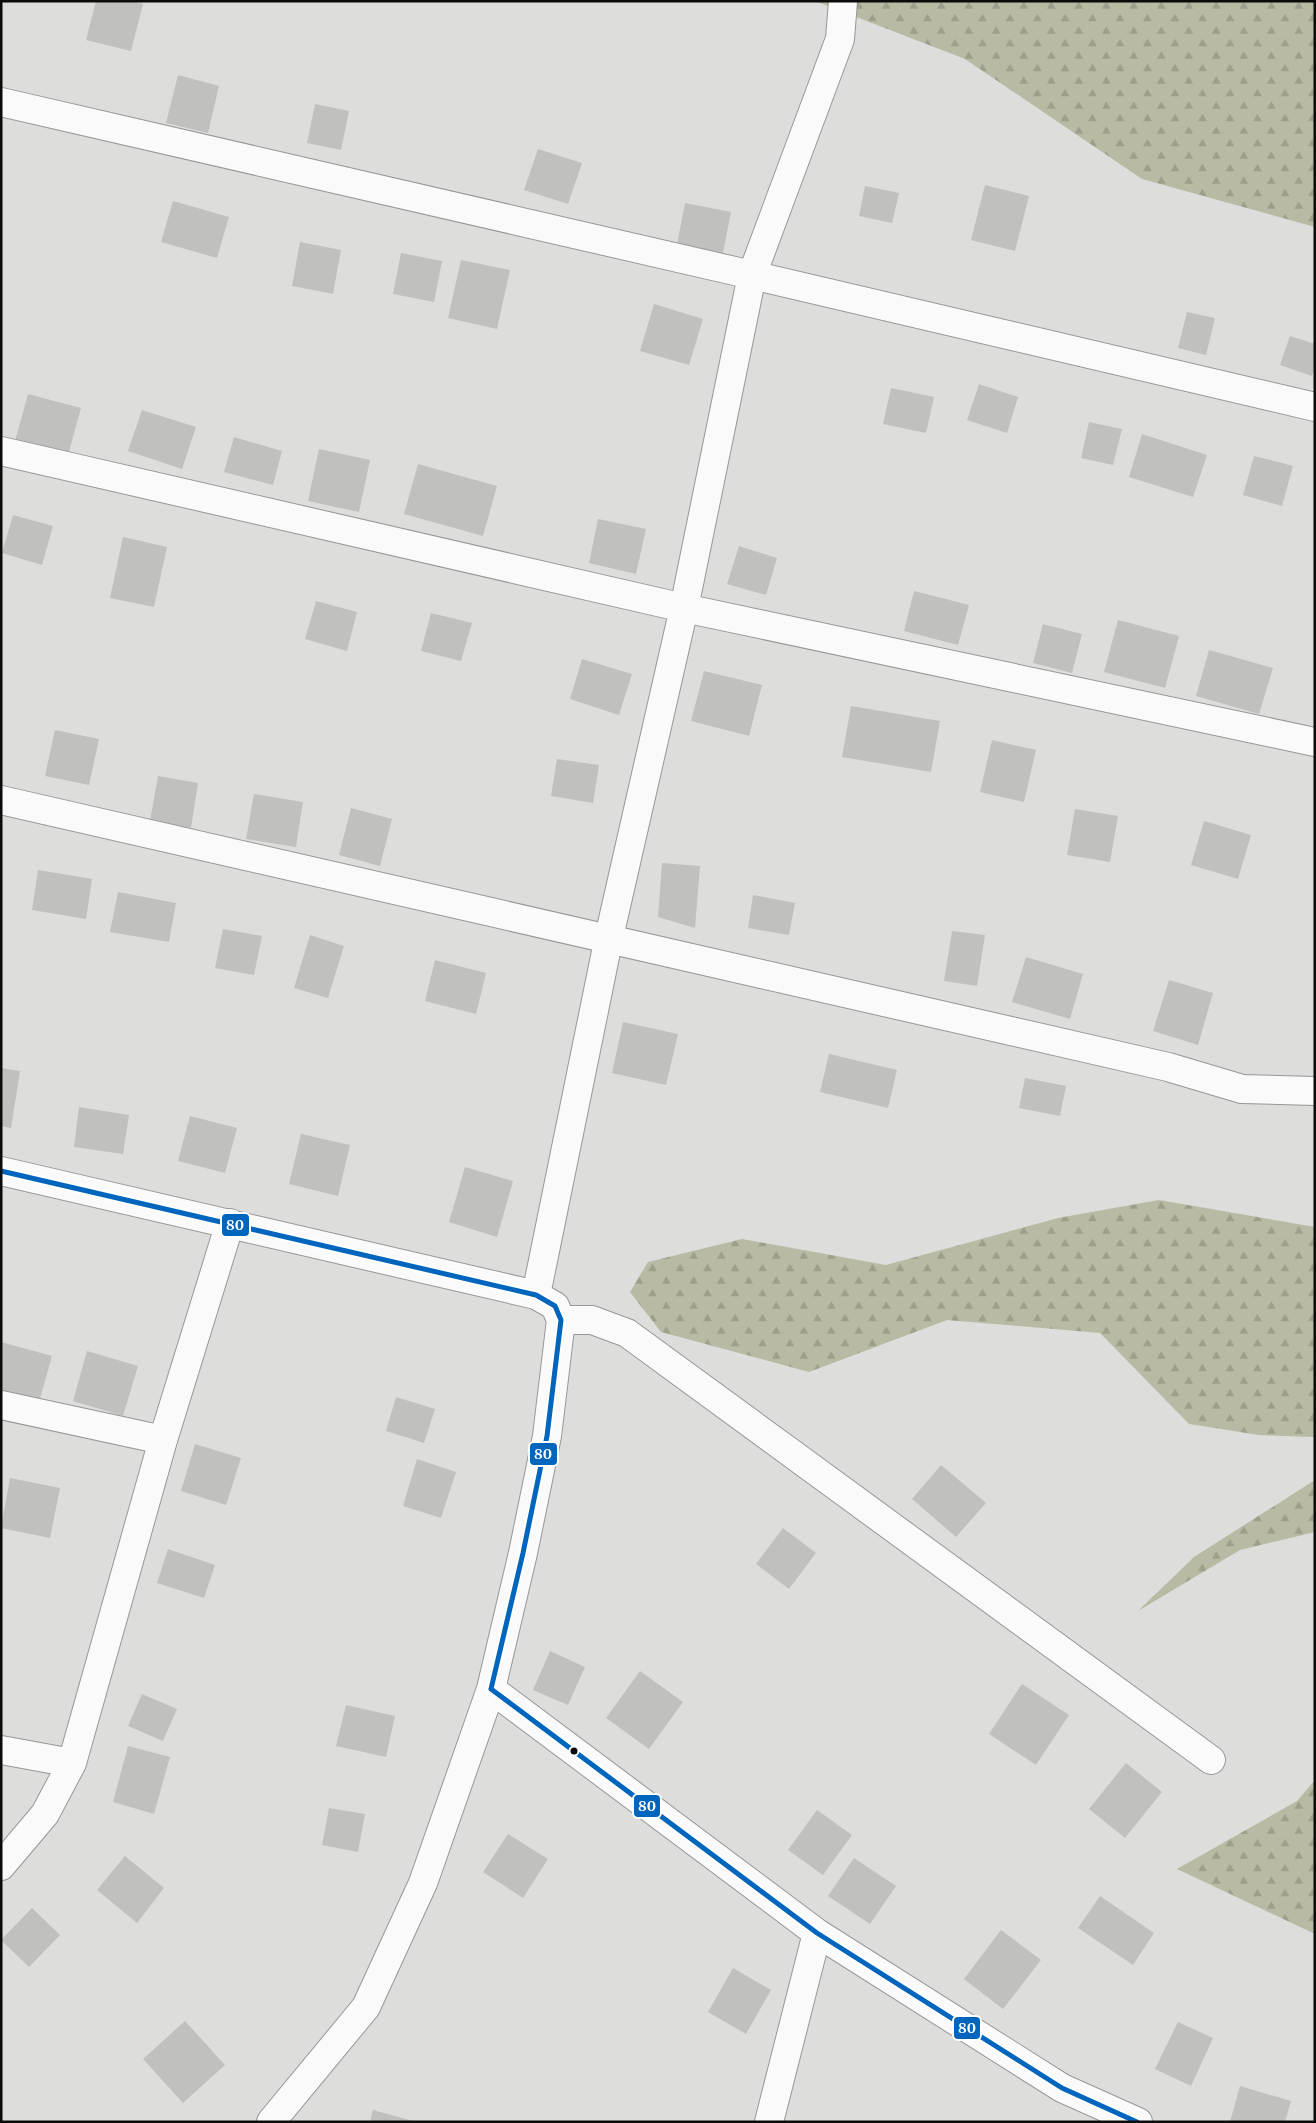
<svg xmlns="http://www.w3.org/2000/svg" width="1316" height="2123" viewBox="0 0 1316 2123" font-family="Merriweather,serif">
<defs>
<pattern id="forest-firs" width="22" height="20" patternUnits="userSpaceOnUse" patternTransform="scale(1.25)"><rect width="22" height="20" fill="#b9baa3"/><path d="M5 1l3.5 6h-7zM16 11l3.5 6h-7z" fill="#9e9f8b"/></pattern>
</defs>
<rect width="100%" height="100%" fill="#dddddb"/>
<path fill="url(#forest-firs)" d="M 815,1 L 1315,1 L 1315,227 L 1142,179 L 965,59 Z
M 1159,1200 L 1315,1227 L 1315,1437 L 1259,1435 L 1189,1424 L 1100,1333 L 947,1320 L 809,1372 L 661,1332 L 630,1292 L 648,1262 L 742,1239 L 886,1265 L 1058,1218 Z
M 1315,1480 L 1315,1532 L 1240,1550 L 1138,1611 L 1194,1557 Z
M 1315,1780 L 1315,1934 L 1177,1869 L 1297,1801 Z"/>
<path fill="#c0c0be" d="M 96,1 L 131,1 L 143,4 L 131,51 L 86,40 Z
M 178,75 L 219,86 L 208,133 L 166,123 Z
M 315,104 L 349,111 L 341,150 L 307,143 Z
M 538,149 L 582,163 L 568,204 L 524,190 Z
M 985,185 L 1029,196 L 1015,251 L 971,240 Z
M 865,186 L 899,193 L 892,223 L 859,216 Z
M 173,201 L 229,217 L 217,258 L 161,242 Z
M 685,203 L 731,212 L 723,253 L 677,244 Z
M 300,242 L 341,250 L 333,294 L 292,286 Z
M 401,253 L 442,261 L 434,302 L 393,294 Z
M 461,260 L 510,270 L 497,329 L 448,318 Z
M 654,304 L 703,319 L 689,365 L 640,351 Z
M 1187,312 L 1215,318 L 1206,355 L 1178,348 Z
M 1290,336 L 1315,344 L 1315,367 L 1312,376 L 1280,365 Z
M 979,384 L 1018,397 L 1007,433 L 967,420 Z
M 891,388 L 934,397 L 926,433 L 883,424 Z
M 28,394 L 81,408 L 67,459 L 14,445 Z
M 142,410 L 196,427 L 182,469 L 128,451 Z
M 1089,422 L 1122,429 L 1113,465 L 1081,458 Z
M 1142,434 L 1207,455 L 1193,497 L 1129,477 Z
M 234,437 L 282,451 L 273,485 L 224,472 Z
M 319,449 L 370,460 L 359,512 L 308,501 Z
M 1254,456 L 1293,466 L 1282,506 L 1243,495 Z
M 418,464 L 497,486 L 483,536 L 404,514 Z
M 13,515 L 53,526 L 42,565 L 2,553 Z
M 598,519 L 646,529 L 636,574 L 589,563 Z
M 123,537 L 167,547 L 154,607 L 110,598 Z
M 739,546 L 777,558 L 766,595 L 727,584 Z
M 914,591 L 969,605 L 958,645 L 904,631 Z
M 316,601 L 357,612 L 347,651 L 305,639 Z
M 431,613 L 472,623 L 461,661 L 421,651 Z
M 1118,620 L 1179,636 L 1165,688 L 1104,672 Z
M 1043,624 L 1082,634 L 1072,673 L 1033,663 Z
M 1209,650 L 1273,668 L 1259,714 L 1196,696 Z
M 582,659 L 632,674 L 619,715 L 570,699 Z
M 704,671 L 762,685 L 749,736 L 691,721 Z
M 851,706 L 940,721 L 931,772 L 842,757 Z
M 55,730 L 99,739 L 89,785 L 45,776 Z
M 992,740 L 1036,750 L 1024,802 L 980,792 Z
M 557,759 L 599,765 L 593,803 L 551,796 Z
M 158,776 L 198,783 L 191,828 L 150,821 Z
M 254,794 L 303,802 L 296,847 L 246,839 Z
M 351,808 L 392,819 L 380,866 L 339,855 Z
M 1075,809 L 1118,816 L 1110,862 L 1067,855 Z
M 1204,821 L 1251,835 L 1238,879 L 1191,865 Z
M 662,863 L 700,866 L 695,928 L 658,917 Z
M 38,870 L 92,879 L 86,919 L 32,910 Z
M 118,892 L 176,903 L 169,942 L 110,932 Z
M 753,895 L 795,903 L 789,935 L 748,928 Z
M 223,929 L 262,936 L 254,975 L 215,968 Z
M 952,931 L 985,935 L 977,986 L 944,981 Z
M 310,935 L 344,946 L 328,998 L 294,988 Z
M 1026,957 L 1083,974 L 1070,1019 L 1012,1002 Z
M 435,960 L 486,973 L 476,1014 L 425,1001 Z
M 1169,980 L 1213,993 L 1198,1045 L 1153,1031 Z
M 623,1022 L 678,1034 L 666,1085 L 612,1073 Z
M 829,1054 L 897,1070 L 888,1108 L 820,1092 Z
M 1,1068 L 20,1071 L 11,1128 L 1,1126 Z
M 1025,1078 L 1066,1086 L 1060,1116 L 1019,1108 Z
M 79,1107 L 129,1115 L 123,1154 L 74,1147 Z
M 190,1116 L 237,1128 L 225,1173 L 178,1161 Z
M 301,1134 L 350,1145 L 338,1196 L 289,1184 Z
M 465,1167 L 513,1181 L 497,1237 L 449,1222 Z
M 1,1342 L 52,1356 L 38,1406 L 1,1396 Z
M 87,1351 L 138,1366 L 123,1416 L 73,1401 Z
M 396,1397 L 435,1409 L 424,1443 L 386,1431 Z
M 195,1444 L 241,1458 L 226,1505 L 181,1491 Z
M 417,1459 L 456,1472 L 441,1518 L 403,1506 Z
M 941,1465 L 986,1503 L 956,1537 L 912,1499 Z
M 10,1478 L 60,1488 L 50,1538 L 1,1528 Z
M 783,1528 L 816,1553 L 789,1589 L 756,1564 Z
M 168,1549 L 215,1565 L 204,1598 L 157,1583 Z
M 550,1651 L 585,1667 L 568,1705 L 533,1690 Z
M 640,1671 L 683,1702 L 649,1749 L 606,1718 Z
M 1022,1684 L 1069,1715 L 1036,1765 L 989,1734 Z
M 142,1694 L 177,1709 L 163,1741 L 128,1726 Z
M 346,1705 L 395,1716 L 386,1757 L 336,1746 Z
M 128,1746 L 170,1757 L 154,1814 L 113,1802 Z
M 1126,1763 L 1162,1792 L 1125,1838 L 1089,1809 Z
M 329,1808 L 365,1814 L 358,1852 L 322,1845 Z
M 817,1810 L 852,1835 L 823,1875 L 788,1850 Z
M 508,1834 L 548,1859 L 523,1898 L 483,1872 Z
M 125,1856 L 164,1888 L 137,1923 L 97,1890 Z
M 854,1858 L 896,1886 L 870,1924 L 828,1896 Z
M 1100,1896 L 1154,1933 L 1133,1965 L 1078,1928 Z
M 32,1908 L 60,1935 L 29,1967 L 1,1940 Z
M 1001,1930 L 1041,1960 L 1003,2009 L 964,1979 Z
M 733,1968 L 771,1990 L 746,2034 L 708,2012 Z
M 185,2021 L 225,2065 L 183,2103 L 143,2059 Z
M 1178,2022 L 1213,2038 L 1191,2086 L 1155,2069 Z
M 1240,2086 L 1291,2101 L 1285,2122 L 1230,2122 Z
M 373,2110 L 413,2121 L 413,2122 L 370,2122 Z"/>
<g fill="none" stroke-linecap="round" stroke-linejoin="round">
<defs>
<path id="minor" d="M 1,102 L 752,275 L 1315,407
M 1,451 L 684,608 L 1315,742
M 1,800 L 1168,1067 L 1242,1089 L 1315,1091
M 1,1171 L 536,1295 L 555,1306 L 561,1320 L 547,1436 L 523,1553 L 491,1689 L 423,1883 L 366,2007 L 271,2122
M 536,1295 L 609,937 L 684,608 L 752,275 L 840,39 L 843,1
M 561,1320 L 592,1320 L 627,1333 C 822,1475 1016,1619 1211,1760
M 1,1405 L 163,1440
M 491,1689 L 817,1933 L 1062,2088 L 1138,2122
M 1,1750 L 72,1763
M 1,1866 L 45,1814 L 72,1763 L 163,1440 L 230,1223
M 769,2122 L 817,1933"/>
</defs>
<use href="#minor" stroke="#979796" stroke-width="30"/>
<use href="#minor" stroke="#fafafa" stroke-width="28"/>
<defs>
<path id="bus-1" d="M 1,1171 L 536,1295 L 555,1306 L 561,1320 L 547,1436 L 523,1553 L 491,1689
M 491,1689 L 817,1933 L 1062,2088 L 1137,2122"/>
</defs>
<use href="#bus-1" stroke="#fffffe" stroke-width="9"/>
<use href="#bus-1" stroke="#0065bd" stroke-width="5"/>
</g>
<circle fill="#0b0b0a" stroke="#fffffe" stroke-width="2" cx="574" cy="1751" r="4.5"/>
<g stroke="#fffffe" stroke-width="2">
<rect x="221" y="1213" width="29" height="24" rx="5" fill="#0065bd"/>
<rect x="529" y="1442" width="29" height="24" rx="5" fill="#0065bd"/>
<rect x="633" y="1794" width="28" height="24" rx="5" fill="#0065bd"/>
<rect x="953" y="2016" width="28" height="24" rx="5" fill="#0065bd"/>
</g>
<g font-size="14" text-anchor="middle" font-weight="bold" fill="#fff">
<text x="235" y="1230">80</text>
<text x="543" y="1459">80</text>
<text x="647" y="1811">80</text>
<text x="967" y="2033">80</text>
</g>
<rect width="1316" height="2123" fill="none" stroke="#0b0b0a" stroke-width="5"/>
</svg>
